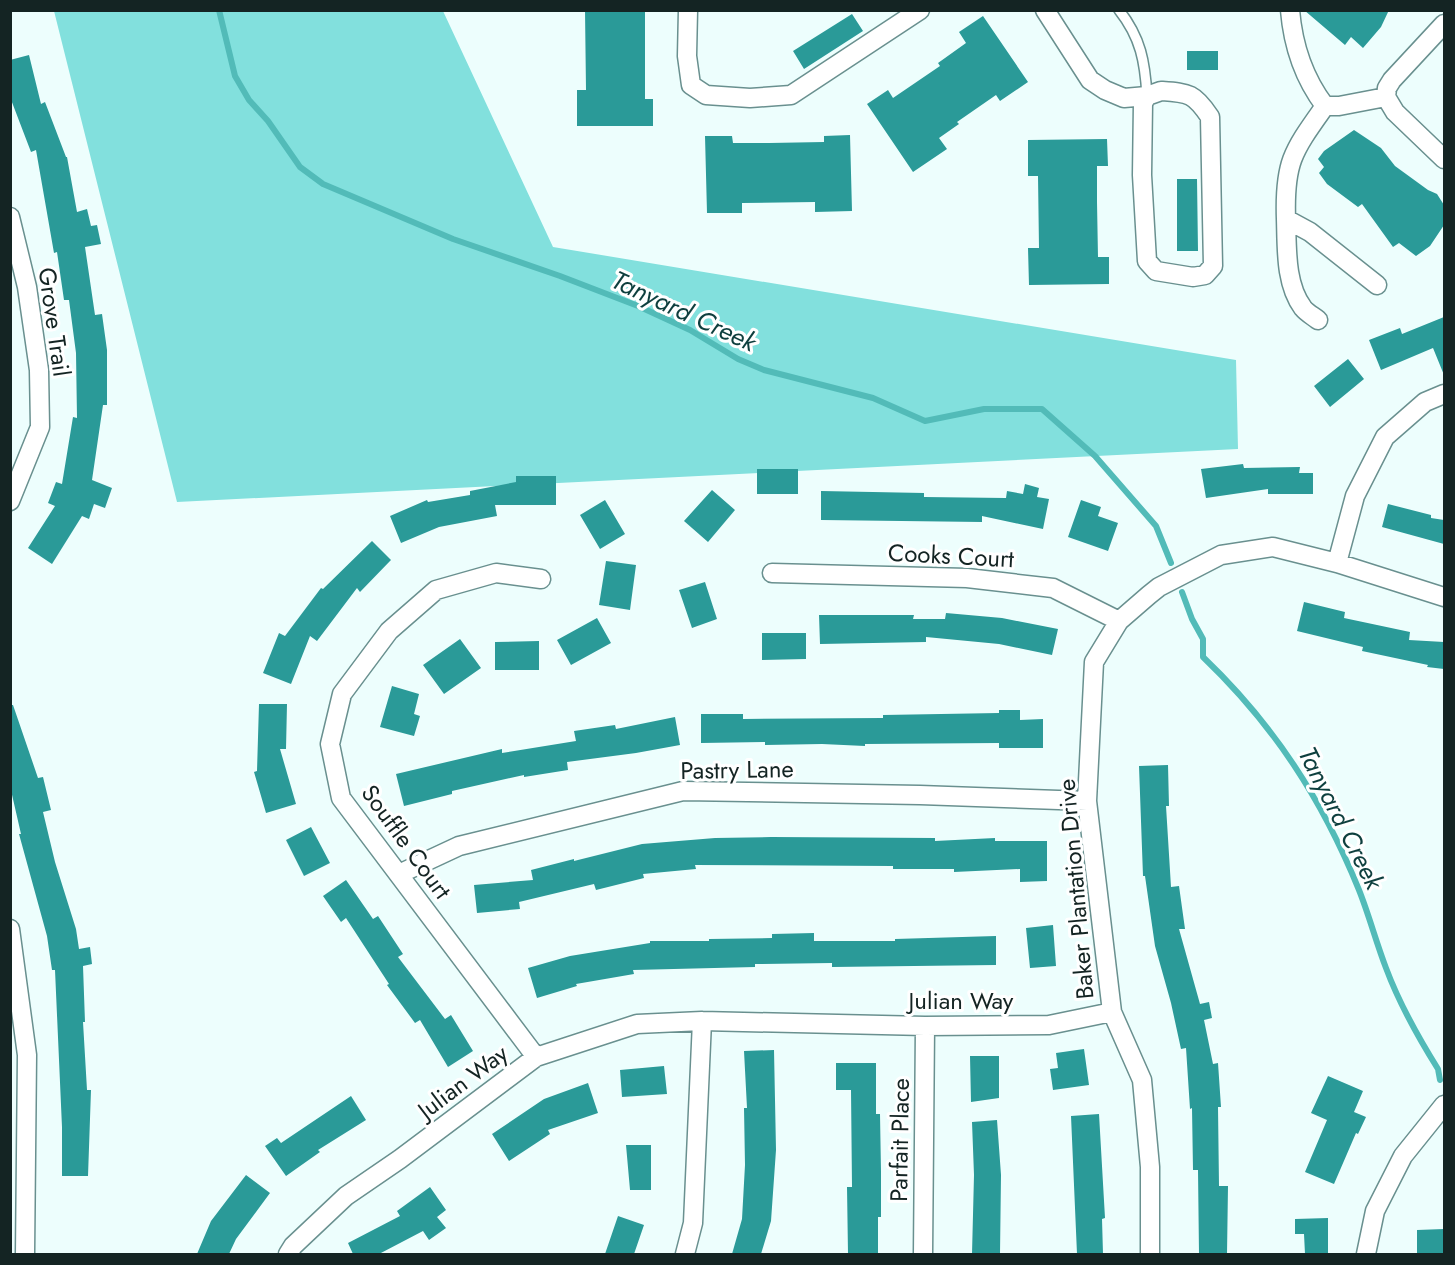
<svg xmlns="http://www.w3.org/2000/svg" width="1455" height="1265" viewBox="0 0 1455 1265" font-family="Jost,sans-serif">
<rect width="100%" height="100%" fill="#edfefd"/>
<path fill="#82e0dd" d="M 54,11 L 443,11 L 553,247 L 1236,360 L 1238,449 L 177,502 Z"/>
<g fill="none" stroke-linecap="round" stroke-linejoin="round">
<path stroke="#52bbb8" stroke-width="6" d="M 219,10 L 235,76 L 249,100 L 268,121 L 300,167 L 323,184 L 453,239 L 560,276 L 638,306 L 690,330 L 738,359 L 764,370 L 873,398 L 925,421 L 984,409 L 1042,409 L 1095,456 L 1156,526 L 1171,563
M 1182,592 L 1192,619 L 1203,639 L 1203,657 C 1274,725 1322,799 1359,890 C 1369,915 1376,942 1386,968 C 1399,1003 1418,1037 1438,1069 L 1440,1080"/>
</g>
<path fill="#2a9a98" d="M 585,10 L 645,10 L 645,99 L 653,99 L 653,126 L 577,126 L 577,90 L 586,90 Z
M 1304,10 L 1389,10 L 1381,27 L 1363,48 L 1351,37 L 1345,45 Z
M 852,14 L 863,31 L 804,69 L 793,51 Z
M 983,16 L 1028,82 L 1000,101 L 996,95 L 957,122 L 959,124 L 939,138 L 947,149 L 913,172 L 867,104 L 888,90 L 893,98 L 940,66 L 938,63 L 966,43 L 959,32 Z
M 1187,51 L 1218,51 L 1218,70 L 1187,70 Z
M 29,55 L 41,104 L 45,102 L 66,157 L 67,157 L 77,212 L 87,209 L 91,226 L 97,225 L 101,244 L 85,247 L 95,315 L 102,314 L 107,350 L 107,405 L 103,405 L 92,480 L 112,488 L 105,508 L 94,504 L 89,519 L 82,516 L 52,564 L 28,548 L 55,506 L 48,503 L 56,482 L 62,484 L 73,417 L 77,418 L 76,353 L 69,300 L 64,300 L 57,252 L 54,253 L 36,150 L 31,152 L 10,97 L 10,60 Z
M 1354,130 L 1381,148 L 1395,166 L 1428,190 L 1437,194 L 1444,205 L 1444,225 L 1430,246 L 1416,256 L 1399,243 L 1393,247 L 1362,204 L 1358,207 L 1327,184 L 1319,173 L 1324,167 L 1318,159 L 1324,151 Z
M 850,135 L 852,211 L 815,212 L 815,202 L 742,203 L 742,213 L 707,213 L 705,136 L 732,136 L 733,143 L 769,143 L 824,142 L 824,136 Z
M 1107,139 L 1108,166 L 1097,166 L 1097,202 L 1098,257 L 1109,257 L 1109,284 L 1029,285 L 1028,248 L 1039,248 L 1038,176 L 1028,176 L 1028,140 Z
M 1177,179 L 1197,179 L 1198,251 L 1177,251 Z
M 1444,317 L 1444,375 L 1433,348 L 1381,370 L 1369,340 L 1400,328 L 1402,334 Z
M 1348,359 L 1364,379 L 1330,407 L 1314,386 Z
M 1243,464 L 1244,468 L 1300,467 L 1299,473 L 1313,473 L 1313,494 L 1268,494 L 1268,489 L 1206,498 L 1201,469 Z
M 757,469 L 798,469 L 798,494 L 757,494 Z
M 516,476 L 556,476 L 556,505 L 495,505 L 497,516 L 439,527 L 401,543 L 390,516 L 427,500 L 428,502 L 470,495 L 470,491 L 516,482 Z
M 1025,484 L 1039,488 L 1037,497 L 1049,499 L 1043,529 L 982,516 L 982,522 L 821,520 L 821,491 L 924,493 L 924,497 L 1006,498 L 1007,491 L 1023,494 Z
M 712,490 L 735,510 L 708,542 L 684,521 Z
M 605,500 L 625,534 L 600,549 L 580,515 Z
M 1081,500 L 1101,507 L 1098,516 L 1118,523 L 1108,551 L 1068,537 Z
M 1388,504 L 1431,515 L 1431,518 L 1444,520 L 1444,544 L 1382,527 Z
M 372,541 L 391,560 L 360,592 L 357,588 L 317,641 L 310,636 L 291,684 L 263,673 L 279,633 L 285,636 L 321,588 L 323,589 Z
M 606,561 L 636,565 L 630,610 L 599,605 Z
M 705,582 L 717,619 L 692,628 L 679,590 Z
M 1304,602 L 1345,612 L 1344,618 L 1410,632 L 1409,640 L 1444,642 L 1444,669 L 1427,667 L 1428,665 L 1362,651 L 1363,647 L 1297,631 Z
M 946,613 L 1002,618 L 1058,629 L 1052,655 L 999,644 L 926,637 L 926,642 L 820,644 L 819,615 L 914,615 L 913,619 L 945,619 Z
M 597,618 L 611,643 L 571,665 L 557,640 Z
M 762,633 L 806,633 L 806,659 L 762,660 Z
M 460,639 L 481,668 L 444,694 L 423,665 Z
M 539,641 L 539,670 L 495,670 L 495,642 Z
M 392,686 L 419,694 L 414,714 L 420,716 L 414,736 L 380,727 Z
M 259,704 L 287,704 L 286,749 L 280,749 L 296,804 L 266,813 L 254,772 L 257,771 Z
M 10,705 L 13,705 L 38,778 L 43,777 L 51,810 L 43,812 L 55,862 L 76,929 L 79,949 L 90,947 L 92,964 L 83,966 L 85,1022 L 83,1022 L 87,1090 L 91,1090 L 88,1176 L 62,1176 L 62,1127 L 55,970 L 52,970 L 47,936 L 19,834 L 21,834 L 10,786 Z
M 999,710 L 1020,710 L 1020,720 L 1043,719 L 1043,748 L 999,748 L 999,743 L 865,744 L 865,746 L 822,744 L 765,745 L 765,742 L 701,743 L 701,714 L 743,714 L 743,719 L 883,718 L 883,715 L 999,713 Z
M 675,717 L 680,745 L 636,753 L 567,762 L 568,770 L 524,777 L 524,775 L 452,791 L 452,794 L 404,806 L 396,774 L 502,749 L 502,753 L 576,741 L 574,731 L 615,725 L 616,729 Z
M 1168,765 L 1169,806 L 1166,806 L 1171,887 L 1179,886 L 1185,929 L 1179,929 L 1200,1004 L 1209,1002 L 1212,1018 L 1204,1020 L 1213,1064 L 1218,1063 L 1221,1107 L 1218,1107 L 1219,1186 L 1228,1186 L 1227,1254 L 1199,1254 L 1198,1170 L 1193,1170 L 1192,1108 L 1190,1109 L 1186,1048 L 1181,1049 L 1171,1003 L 1155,946 L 1145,876 L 1143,876 L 1139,766 Z
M 311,827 L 330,863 L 304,876 L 286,840 Z
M 771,837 L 935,838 L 935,841 L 995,838 L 995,841 L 1047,841 L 1047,881 L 1020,882 L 1020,869 L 954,872 L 954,869 L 893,869 L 893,866 L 695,865 L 696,869 L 643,874 L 644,878 L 596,890 L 594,884 L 519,902 L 520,909 L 477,913 L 474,885 L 533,880 L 531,870 L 574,859 L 574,861 L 642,844 L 715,838 Z
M 346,880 L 373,919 L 378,916 L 403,954 L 398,957 L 445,1019 L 451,1015 L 473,1051 L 448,1067 L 420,1020 L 415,1023 L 387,985 L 389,984 L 346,918 L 341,922 L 323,896 Z
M 1053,925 L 1056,966 L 1030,968 L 1026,928 Z
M 814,933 L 814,941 L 895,941 L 895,939 L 996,936 L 996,965 L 832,967 L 832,963 L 755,964 L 755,967 L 633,970 L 634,974 L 576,984 L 577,986 L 537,998 L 528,968 L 570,956 L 650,943 L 650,941 L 709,941 L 709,939 L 772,938 L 772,934 Z
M 1084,1049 L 1089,1085 L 1053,1090 L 1050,1069 L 1058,1068 L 1056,1053 Z
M 774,1050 L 776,1150 L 771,1221 L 761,1254 L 732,1254 L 742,1219 L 745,1165 L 744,1108 L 747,1108 L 744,1051 Z
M 970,1056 L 999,1056 L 999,1098 L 971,1102 Z
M 836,1063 L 876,1063 L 876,1114 L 880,1114 L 881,1172 L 881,1217 L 878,1217 L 878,1254 L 848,1254 L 847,1187 L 852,1187 L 851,1090 L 836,1090 Z
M 664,1066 L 667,1094 L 622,1097 L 620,1070 Z
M 1328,1076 L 1363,1091 L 1354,1112 L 1366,1117 L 1358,1134 L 1356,1133 L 1334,1184 L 1305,1172 L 1327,1120 L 1311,1113 Z
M 588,1083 L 598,1113 L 548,1130 L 550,1134 L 509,1161 L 492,1134 L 544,1099 Z
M 351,1096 L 366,1120 L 318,1150 L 320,1152 L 286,1176 L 265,1146 L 277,1138 L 281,1143 Z
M 1099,1114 L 1105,1218 L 1102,1219 L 1103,1254 L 1077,1254 L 1071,1116 Z
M 997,1120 L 1001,1175 L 1000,1254 L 972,1254 L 974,1175 L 972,1122 Z
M 626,1145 L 651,1145 L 651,1190 L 630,1190 Z
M 246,1175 L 270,1193 L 236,1239 L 229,1254 L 197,1254 L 211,1221 Z
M 430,1187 L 446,1210 L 437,1217 L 446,1228 L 429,1240 L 423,1231 L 379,1254 L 353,1254 L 348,1243 L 400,1216 L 397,1211 Z
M 618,1216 L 644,1225 L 634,1254 L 605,1254 Z
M 1328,1218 L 1328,1254 L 1305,1254 L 1304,1234 L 1295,1234 L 1295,1219 Z
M 1444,1229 L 1444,1254 L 1417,1254 L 1417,1230 Z"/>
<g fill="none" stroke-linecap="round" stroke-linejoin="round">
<defs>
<path id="lane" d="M 1119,10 C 1141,38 1145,62 1147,96"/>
<path id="street" d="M 688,10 L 687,56 L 691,85 L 706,95 L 750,98 L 791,95 L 920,10
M 1045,10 L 1090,80 L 1105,90 L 1124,98 L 1147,96
M 1290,10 C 1293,46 1303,77 1325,106 L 1339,106 L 1386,97
M 1444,24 L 1392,80 L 1387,88 L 1386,97 L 1395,112 L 1444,159
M 1161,91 C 1189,93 1194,93 1210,117 L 1213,266 L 1205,275 L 1193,277 L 1156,271 L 1147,261 L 1142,175 L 1143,103 L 1147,96 Z
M 1325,106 C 1293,151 1284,162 1286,219 L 1310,232 L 1377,285
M 10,217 L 27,287 L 39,370 L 40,427 L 10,501
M 1286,219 C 1287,248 1285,284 1303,308 C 1307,313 1313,316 1318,320
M 1337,563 L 1355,496 L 1385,437 L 1425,402 L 1444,394
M 772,573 L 967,578 L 1053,588 L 1119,621
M 399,874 L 459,846 L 683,791 L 920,795 L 1087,801
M 10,929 L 27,1055 L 25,1254
M 536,1057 L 341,798 L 330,744 L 342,694 L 389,631 L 436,590 L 496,573 L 541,579
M 288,1254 L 293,1246 L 346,1196 L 400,1159 L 536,1057 L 637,1024 L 702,1021 L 925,1026 L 1049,1025 L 1112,1012
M 685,1254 L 693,1223 L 702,1021
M 923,1254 L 925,1026
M 1150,1254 L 1150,1167 L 1142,1080 L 1112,1012 L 1087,801 L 1094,662 L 1119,621 L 1149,595 L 1159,587 L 1221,555 L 1273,547 L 1337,563 L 1444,597
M 1366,1254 L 1375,1211 L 1403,1156 L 1444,1105"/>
</defs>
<use href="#lane" stroke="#69908f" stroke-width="12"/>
<use href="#street" stroke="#69908f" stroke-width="21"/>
<use href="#lane" stroke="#fff" stroke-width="9"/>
<use href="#street" stroke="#fff" stroke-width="18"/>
</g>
<g text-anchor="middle" stroke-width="6" stroke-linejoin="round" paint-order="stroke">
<g font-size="24" fill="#142423" stroke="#fff">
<text transform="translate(54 322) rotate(82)" y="8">Grove Trail</text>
<text transform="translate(951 556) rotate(3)" y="8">Cooks Court</text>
<text transform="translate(737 770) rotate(-1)" y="8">Pastry Lane</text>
<text transform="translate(406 842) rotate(54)" y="8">Souffle Court</text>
<text transform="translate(1076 889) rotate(-95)" y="8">Baker Plantation Drive</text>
<text x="961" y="1009">Julian Way</text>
<text transform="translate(463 1082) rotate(-37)" y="8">Julian Way</text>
<text transform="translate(900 1140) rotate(-89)" y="8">Parfait Place</text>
</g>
<g font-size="26" font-style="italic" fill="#0e3f3e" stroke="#fff">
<text transform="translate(684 311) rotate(25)" y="9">Tanyard Creek</text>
<text transform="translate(1341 818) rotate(63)" y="9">Tanyard Creek</text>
</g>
</g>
<rect width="1455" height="1265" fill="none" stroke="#142423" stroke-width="24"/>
</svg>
